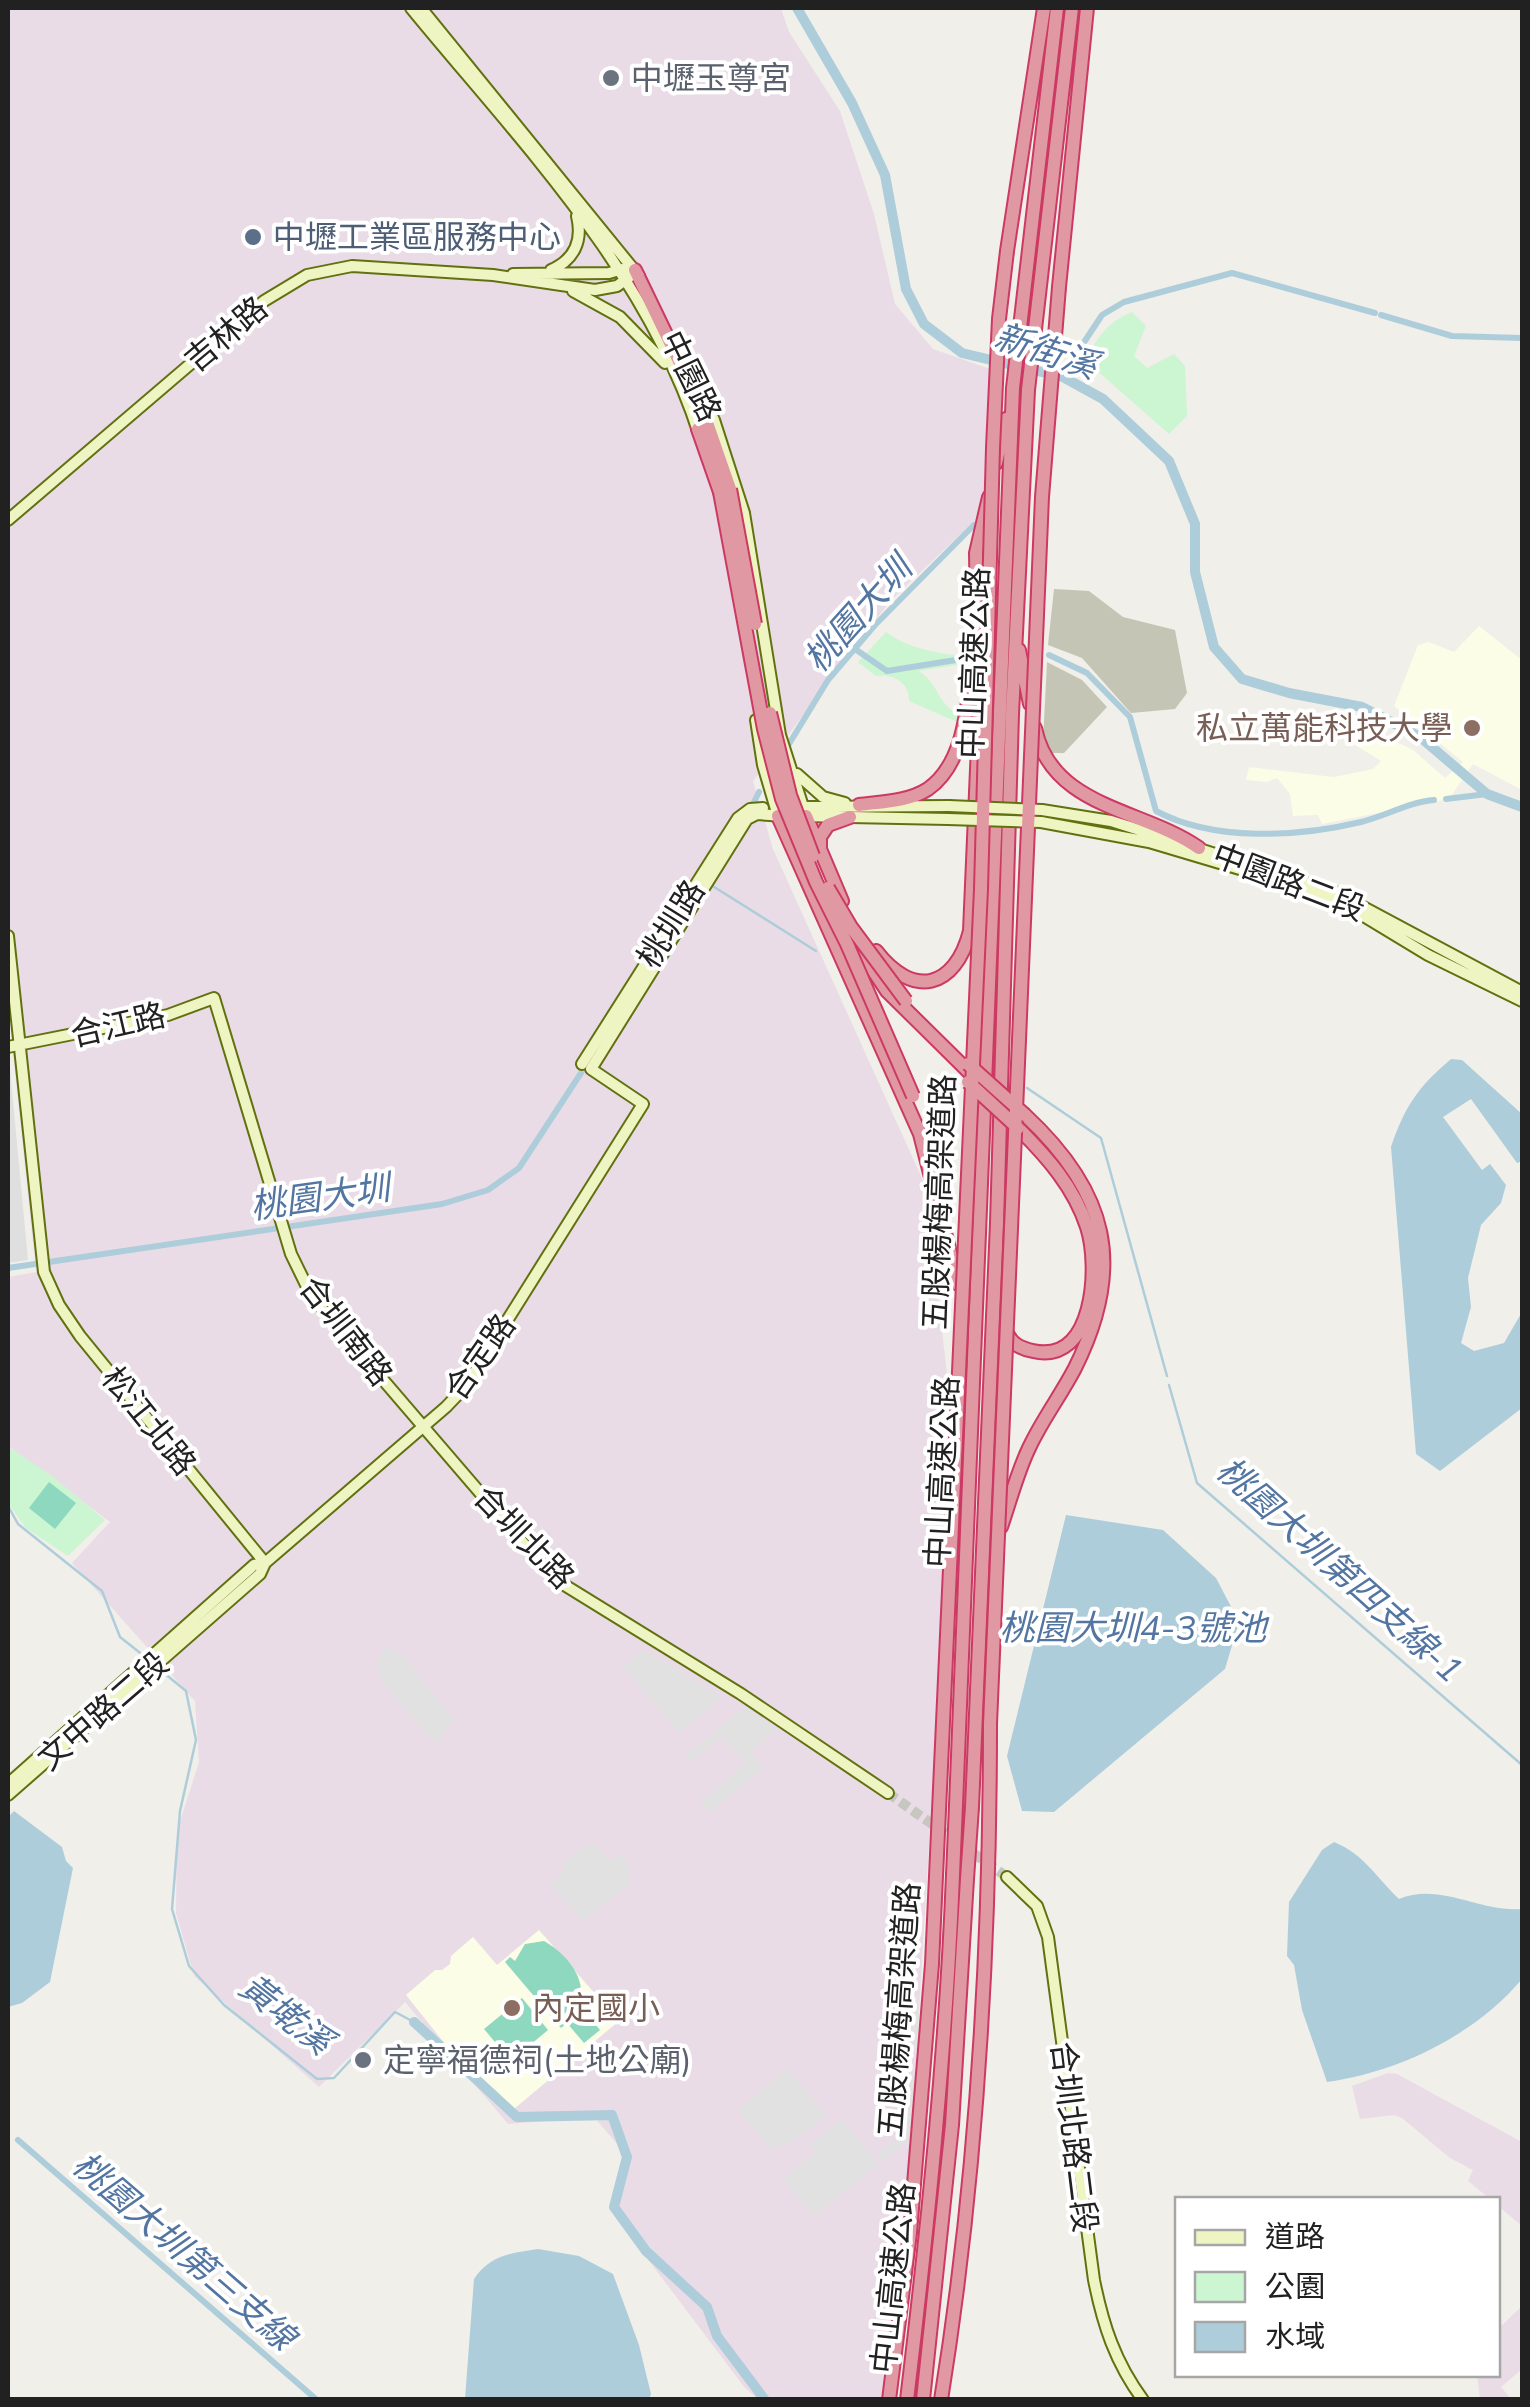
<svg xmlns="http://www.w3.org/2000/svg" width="1530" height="2407" viewBox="0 0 1530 2407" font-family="'Nunito Sans','Noto Sans TC',sans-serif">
<rect width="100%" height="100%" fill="#f1efe9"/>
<path fill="#dfdfdf" d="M 8,1048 L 28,1260 L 8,1263 Z"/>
<path fill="#e9dce6" d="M 8,8 L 399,8 L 403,11 L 408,8 L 781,8 L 789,32 L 840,111 L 874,214 L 895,304 L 933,349 L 993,370 L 986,510 L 890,601 L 753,781 L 773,849 L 925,1185 L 954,1434 L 913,2110 L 887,2399 L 758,2399 L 745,2388 L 616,2217 L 630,2159 L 594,2117 L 508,2124 L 405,2002 L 319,2087 L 194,1976 L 176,1913 L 177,1831 L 199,1762 L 195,1701 L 72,1563 L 110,1522 L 8,1446 L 8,1277 L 36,1272 L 8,1006 Z
M 1388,2073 L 1397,2074 L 1522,2142 L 1522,2226 L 1498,2206 L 1498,2200 L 1490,2199 L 1468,2181 L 1473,2170 L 1450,2158 L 1402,2118 L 1394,2115 L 1360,2119 L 1352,2086 Z
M 1522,2306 L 1522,2369 L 1501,2387 L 1511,2399 L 1480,2399 L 1477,2375 L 1498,2374 L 1498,2329 Z"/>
<path fill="#fbfde6" d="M 1479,626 L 1522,660 L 1522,790 L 1473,764 L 1449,799 L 1322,824 L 1318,815 L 1293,816 L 1290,794 L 1277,778 L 1267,782 L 1246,780 L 1249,767 L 1334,777 L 1373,769 L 1381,761 L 1339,735 L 1349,722 L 1412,749 L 1445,778 L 1463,762 L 1394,706 L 1418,645 L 1429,642 L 1454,652 Z
M 539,1930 L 619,2021 L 514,2109 L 453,2054 L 406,1995 L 435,1970 L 442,1970 L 450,1964 L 451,1956 L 473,1937 L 497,1965 Z"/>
<path fill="#c4c5b5" d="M 1054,589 L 1089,591 L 1123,617 L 1175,630 L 1187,693 L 1175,709 L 1131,713 L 1082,658 L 1048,645 Z
M 1047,662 L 1082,680 L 1107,707 L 1064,753 L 1051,753 L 1043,741 Z"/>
<path fill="#ccf5d1" d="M 1132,312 L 1146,326 L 1134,356 L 1147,368 L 1174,354 L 1185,366 L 1187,416 L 1169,434 L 1085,360 C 1098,337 1107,322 1132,312 Z
M 886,632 C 910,650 939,653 969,657 L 969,663 L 918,671 C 938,681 937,705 959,714 L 957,722 L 909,701 C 910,683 893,673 876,676 L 858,662 Z
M 8,1447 L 51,1475 L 105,1520 L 68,1556 L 26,1528 L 8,1503 Z"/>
<path fill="#8fd8c0" d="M 49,1482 L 76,1503 L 55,1529 L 29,1508 Z
M 544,1941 C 566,1953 590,1981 578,2006 L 560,2016 L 565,2021 L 581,2007 L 600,2030 L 584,2043 L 567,2023 L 561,2028 L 505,1962 L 510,1957 L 515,1961 L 525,1944 Z
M 522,1998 L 548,2030 L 511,2061 L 484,2029 Z"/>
<path fill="#e1e1e1" d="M 389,1644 L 394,1652 L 400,1652 L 454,1720 L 436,1744 L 379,1678 L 381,1671 L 375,1665 Z
M 644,1650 L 716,1693 L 721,1698 L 679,1732 L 623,1666 Z
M 745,1706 L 777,1730 L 751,1752 L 764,1768 L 709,1813 L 700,1802 L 743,1766 L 743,1759 L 721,1737 L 691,1762 L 685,1756 Z
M 595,1843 L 610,1861 L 621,1853 L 628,1862 L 625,1864 L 631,1871 L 627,1875 L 632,1882 L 584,1921 L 549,1884 L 565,1871 L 561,1864 L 583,1847 Z
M 912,1997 L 919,2006 L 917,2050 L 889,2017 Z
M 788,2068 L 826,2116 L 783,2148 L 779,2144 L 771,2150 L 737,2110 Z
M 912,2075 L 915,2075 L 911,2137 L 882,2161 L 877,2155 L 902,2134 L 891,2120 L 900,2112 L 898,2108 L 909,2095 L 901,2085 Z
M 842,2119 L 879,2164 L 814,2216 L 783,2180 L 815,2153 L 809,2145 Z"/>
<path fill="#aecdda" d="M 1451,1059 L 1462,1060 L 1522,1114 L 1522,1161 L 1517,1163 L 1471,1099 L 1443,1117 L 1482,1170 L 1490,1164 L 1506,1185 L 1501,1203 L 1481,1225 L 1468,1278 L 1471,1307 L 1461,1343 L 1474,1351 L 1504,1343 L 1522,1312 L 1522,1408 L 1440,1471 L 1416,1454 L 1391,1147 C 1405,1106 1418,1087 1451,1059 Z
M 1066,1515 L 1163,1530 L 1216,1578 L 1239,1622 L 1225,1669 L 1054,1812 L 1022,1811 L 1007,1756 Z
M 14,1811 L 62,1847 L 66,1861 L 73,1868 L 50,1982 L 22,2003 L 8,2007 L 8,1817 Z
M 1334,1842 C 1364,1854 1377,1878 1399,1899 C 1441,1882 1480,1913 1522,1909 L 1522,1979 C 1475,2035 1399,2072 1327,2082 L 1302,2010 L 1294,1965 L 1287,1956 L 1289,1902 L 1322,1850 Z
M 538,2249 L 579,2256 L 613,2274 L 639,2345 L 651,2394 L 649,2399 L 465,2399 L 474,2279 C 490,2255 511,2253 538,2249 Z"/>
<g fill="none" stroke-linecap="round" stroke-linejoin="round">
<path stroke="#aecdda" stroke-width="2.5" d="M 711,885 L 816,951
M 1027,1088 L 1101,1138 L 1167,1376
M 1169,1385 L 1197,1483 L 1522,1765
M 8,1506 L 18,1524 L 102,1591 L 120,1637 L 144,1656
M 158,1668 L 186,1691 L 196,1740 L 180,1811 L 172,1909 L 189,1966 L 224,2005 L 317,2079 L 334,2078 L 395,2012 L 414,2022"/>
<path stroke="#aecdda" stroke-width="6" d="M 1381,315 L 1452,336 L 1522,338
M 1067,368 L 1102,315 L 1124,302 L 1232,273 L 1375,313
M 855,649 L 887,671 L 962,659
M 1049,655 L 1087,673 L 1130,717 L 1156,811 C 1214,842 1298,837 1361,822 C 1386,816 1409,802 1434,800
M 789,744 L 828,680 L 875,625 L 974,525
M 1446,799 L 1487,794
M 754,802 L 759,792
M 8,1268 L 442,1204 L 488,1190 L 519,1168 L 581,1073
M 18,2140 L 317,2400"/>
<path stroke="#aecdda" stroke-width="10" d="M 797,8 L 852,103 L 885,175 L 906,289 L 924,324 L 962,353 L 1063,377 L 1103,399 L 1169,461 L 1195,524 L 1195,572 L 1214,647 L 1242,679 L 1289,693 L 1362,707 L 1420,737 L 1487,794 L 1522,807
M 414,2022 L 517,2117 L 612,2115 L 627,2157 L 614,2207 L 646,2251 L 707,2307 L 717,2336 L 765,2400"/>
<path stroke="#c7c6c1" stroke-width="10" stroke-dasharray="10 5" stroke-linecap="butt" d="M 888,1793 L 1007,1877"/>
<defs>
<path id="secondary" d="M 411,8 C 519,140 646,268 699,434
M 421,8 L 639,276
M 551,270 C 574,260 583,241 577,216
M 513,274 L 609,273 L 626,268
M 573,291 L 620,317 L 665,363
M 676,343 L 714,420 L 744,513 L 780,735 L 806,816
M 8,520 L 264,301 L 307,275 L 352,266 L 493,275 L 595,290 L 617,286 L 632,275
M 756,720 L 763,765 L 778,816
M 797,774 L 823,797 L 845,803
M 800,807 L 949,806
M 1042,810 L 1111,821 L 1335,892 L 1522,992
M 801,816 L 948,819
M 1041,822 L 1149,842 L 1307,889 L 1357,912 L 1428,955 L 1522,1001
M 8,936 L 44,1272 L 59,1305 L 80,1336 L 265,1563
M 8,1047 L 168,1015 L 214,998 L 291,1254 L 312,1297 L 536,1558 L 566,1586 L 741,1694 L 888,1793
M 582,1064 L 738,818 L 750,809 L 763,808
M 8,1784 L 254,1565 L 265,1563
M 8,1795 L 260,1574 L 265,1563 L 446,1407 L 466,1386 L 643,1104 L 591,1069 L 747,819 L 757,814 L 784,816
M 1007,1877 L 1037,1906 L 1048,1937 L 1094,2280 C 1103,2325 1115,2362 1143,2400"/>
<path id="highway" d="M 1007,251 L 1044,8
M 635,270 L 703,411 L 730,489
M 1059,287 L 1087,8
M 698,429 L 720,492
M 996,463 L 1006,419
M 1019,650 L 1030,704
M 1035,728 C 1051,808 1144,809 1199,848
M 859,805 C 881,802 908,802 928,789 C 965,763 967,706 973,666
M 778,816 L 920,1134 L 958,1284
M 806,816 L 842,901
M 820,848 L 820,837 L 828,825 L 850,817
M 845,928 L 887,991 L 970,1073
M 876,951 C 913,999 955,989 970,931 L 979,723 L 976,553 L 989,497
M 1005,1329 C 1010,1343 1019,1348 1033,1351 C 1094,1365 1100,1267 1087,1227 C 1074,1187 1047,1157 1018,1128
M 1001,1527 C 1010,1501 1017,1473 1029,1448 C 1042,1420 1061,1395 1075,1368 C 1126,1266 1108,1192 1025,1115
M 956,1805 L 1013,388 L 1057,8
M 972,1807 L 997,1223 L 1012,714 L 1028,390 L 1072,8
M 907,2400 C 928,2225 946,2051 953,1875
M 923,2400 L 952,2125 L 967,1879"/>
</defs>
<use href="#secondary" stroke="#617110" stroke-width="14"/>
<use href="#highway" stroke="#cc3963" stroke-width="16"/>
<use href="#secondary" stroke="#eff4c3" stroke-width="10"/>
<use href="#highway" stroke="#e099a2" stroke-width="12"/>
<defs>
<path id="secondary-bridge" d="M 949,806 L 1042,810
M 948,819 L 1041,822"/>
<path id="highway-bridge" d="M 730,489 L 755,624
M 720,492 L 764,729 L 782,799 L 816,882 L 847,944 L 913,1096
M 770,713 L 790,795 L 813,856
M 828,888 L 851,927 L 906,1001
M 968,1064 L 1025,1115
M 968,1082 L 1018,1128
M 953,1875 L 956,1805
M 967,1879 L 972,1807
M 889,2400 L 910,2233 L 932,1964 L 981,889 L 993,448 L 999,319 L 1007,251
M 941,2400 C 977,2177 990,1950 990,1724 L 1042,497 L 1059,287"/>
</defs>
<use href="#secondary-bridge" stroke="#617110" stroke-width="14" stroke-linecap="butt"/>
<use href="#highway-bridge" stroke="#cc3963" stroke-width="16" stroke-linecap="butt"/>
<use href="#secondary-bridge" stroke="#eff4c3" stroke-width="10"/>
<use href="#highway-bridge" stroke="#e099a2" stroke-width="12"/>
</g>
<g fill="#6b7280" stroke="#fff" stroke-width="4">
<circle cx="611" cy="78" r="10"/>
<circle cx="363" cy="2060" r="10"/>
</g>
<circle fill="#5c6f8a" stroke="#fff" stroke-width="4" cx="253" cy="237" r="10"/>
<g fill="#8d6e63" stroke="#fff" stroke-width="4">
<circle cx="1472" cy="728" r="10"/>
<circle cx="512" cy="2008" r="10"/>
</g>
<g text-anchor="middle" stroke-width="8" stroke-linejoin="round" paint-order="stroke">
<g font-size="32" fill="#5b616d" stroke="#fff" text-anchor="start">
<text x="631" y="89">中壢玉尊宮</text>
<text x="383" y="2071">定寧福德祠(土地公廟)</text>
</g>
<g font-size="32" fill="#4e5e75" stroke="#fff" text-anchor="start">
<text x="273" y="248">中壢工業區服務中心</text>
</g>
<g font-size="32" fill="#212121" stroke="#fff">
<text transform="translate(226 334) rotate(-40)" y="11">吉林路</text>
<text transform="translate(691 376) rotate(64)" y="11">中園路</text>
<text transform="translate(974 663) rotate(-88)" y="11">中山高速公路</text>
<text transform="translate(1289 882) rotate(21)" y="11">中園路二段</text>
<text transform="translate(671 924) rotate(-58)" y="11">桃圳路</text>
<text transform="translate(118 1025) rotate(-13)" y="11">合江路</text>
<text transform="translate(939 1202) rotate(-88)" y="11">五股楊梅高架道路</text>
<text transform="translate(346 1331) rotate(52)" y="11">合圳南路</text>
<text transform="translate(480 1357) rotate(-55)" y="11">合定路</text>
<text transform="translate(149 1421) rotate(51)" y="11">松江北路</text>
<text transform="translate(942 1472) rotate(-87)" y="11">中山高速公路</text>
<text transform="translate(524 1537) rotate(46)" y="11">合圳北路</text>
<text transform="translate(103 1711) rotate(-41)" y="11">文中路二段</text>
<text transform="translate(899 2010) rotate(-86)" y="11">五股楊梅高架道路</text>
<text transform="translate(1074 2137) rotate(83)" y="11">合圳北路二段</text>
<text transform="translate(893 2278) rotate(-84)" y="11">中山高速公路</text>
</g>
<g font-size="32" fill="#785e54" stroke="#fff" text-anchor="end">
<text x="1452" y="739">私立萬能科技大學</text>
<text x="532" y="2019" text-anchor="start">內定國小</text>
</g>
<g font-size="35" font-style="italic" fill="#5375a1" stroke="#fff">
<text transform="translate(1046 351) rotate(18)" y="12">新街溪</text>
<text transform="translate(858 614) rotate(-48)" y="12">桃園大圳</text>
<text transform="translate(320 1197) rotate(-8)" y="12">桃園大圳</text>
<text transform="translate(1340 1570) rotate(42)" y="12">桃園大圳第四支線-1</text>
<text x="1133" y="1640">桃園大圳4-3號池</text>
<text transform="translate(286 2014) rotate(38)" y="12">黃墘溪</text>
<text transform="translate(184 2251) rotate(41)" y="12">桃園大圳第三支線</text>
</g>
</g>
<rect width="1530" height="2407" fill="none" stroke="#212121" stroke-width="20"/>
<rect x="1175" y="2197" width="325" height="180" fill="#ffffff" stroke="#a6a6a6" stroke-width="2.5"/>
<rect x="1195" y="2230" width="50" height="15" fill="#eff4c3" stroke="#a6a6a6" stroke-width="2.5"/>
<text x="1265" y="2247" font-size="30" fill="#212121">道路</text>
<rect x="1195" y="2272" width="50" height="30" fill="#ccf5d1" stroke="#a6a6a6" stroke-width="2.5"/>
<text x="1265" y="2297" font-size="30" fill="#212121">公園</text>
<rect x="1195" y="2322" width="50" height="30" fill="#aecdda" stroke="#a6a6a6" stroke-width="2.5"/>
<text x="1265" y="2347" font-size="30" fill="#212121">水域</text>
</svg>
